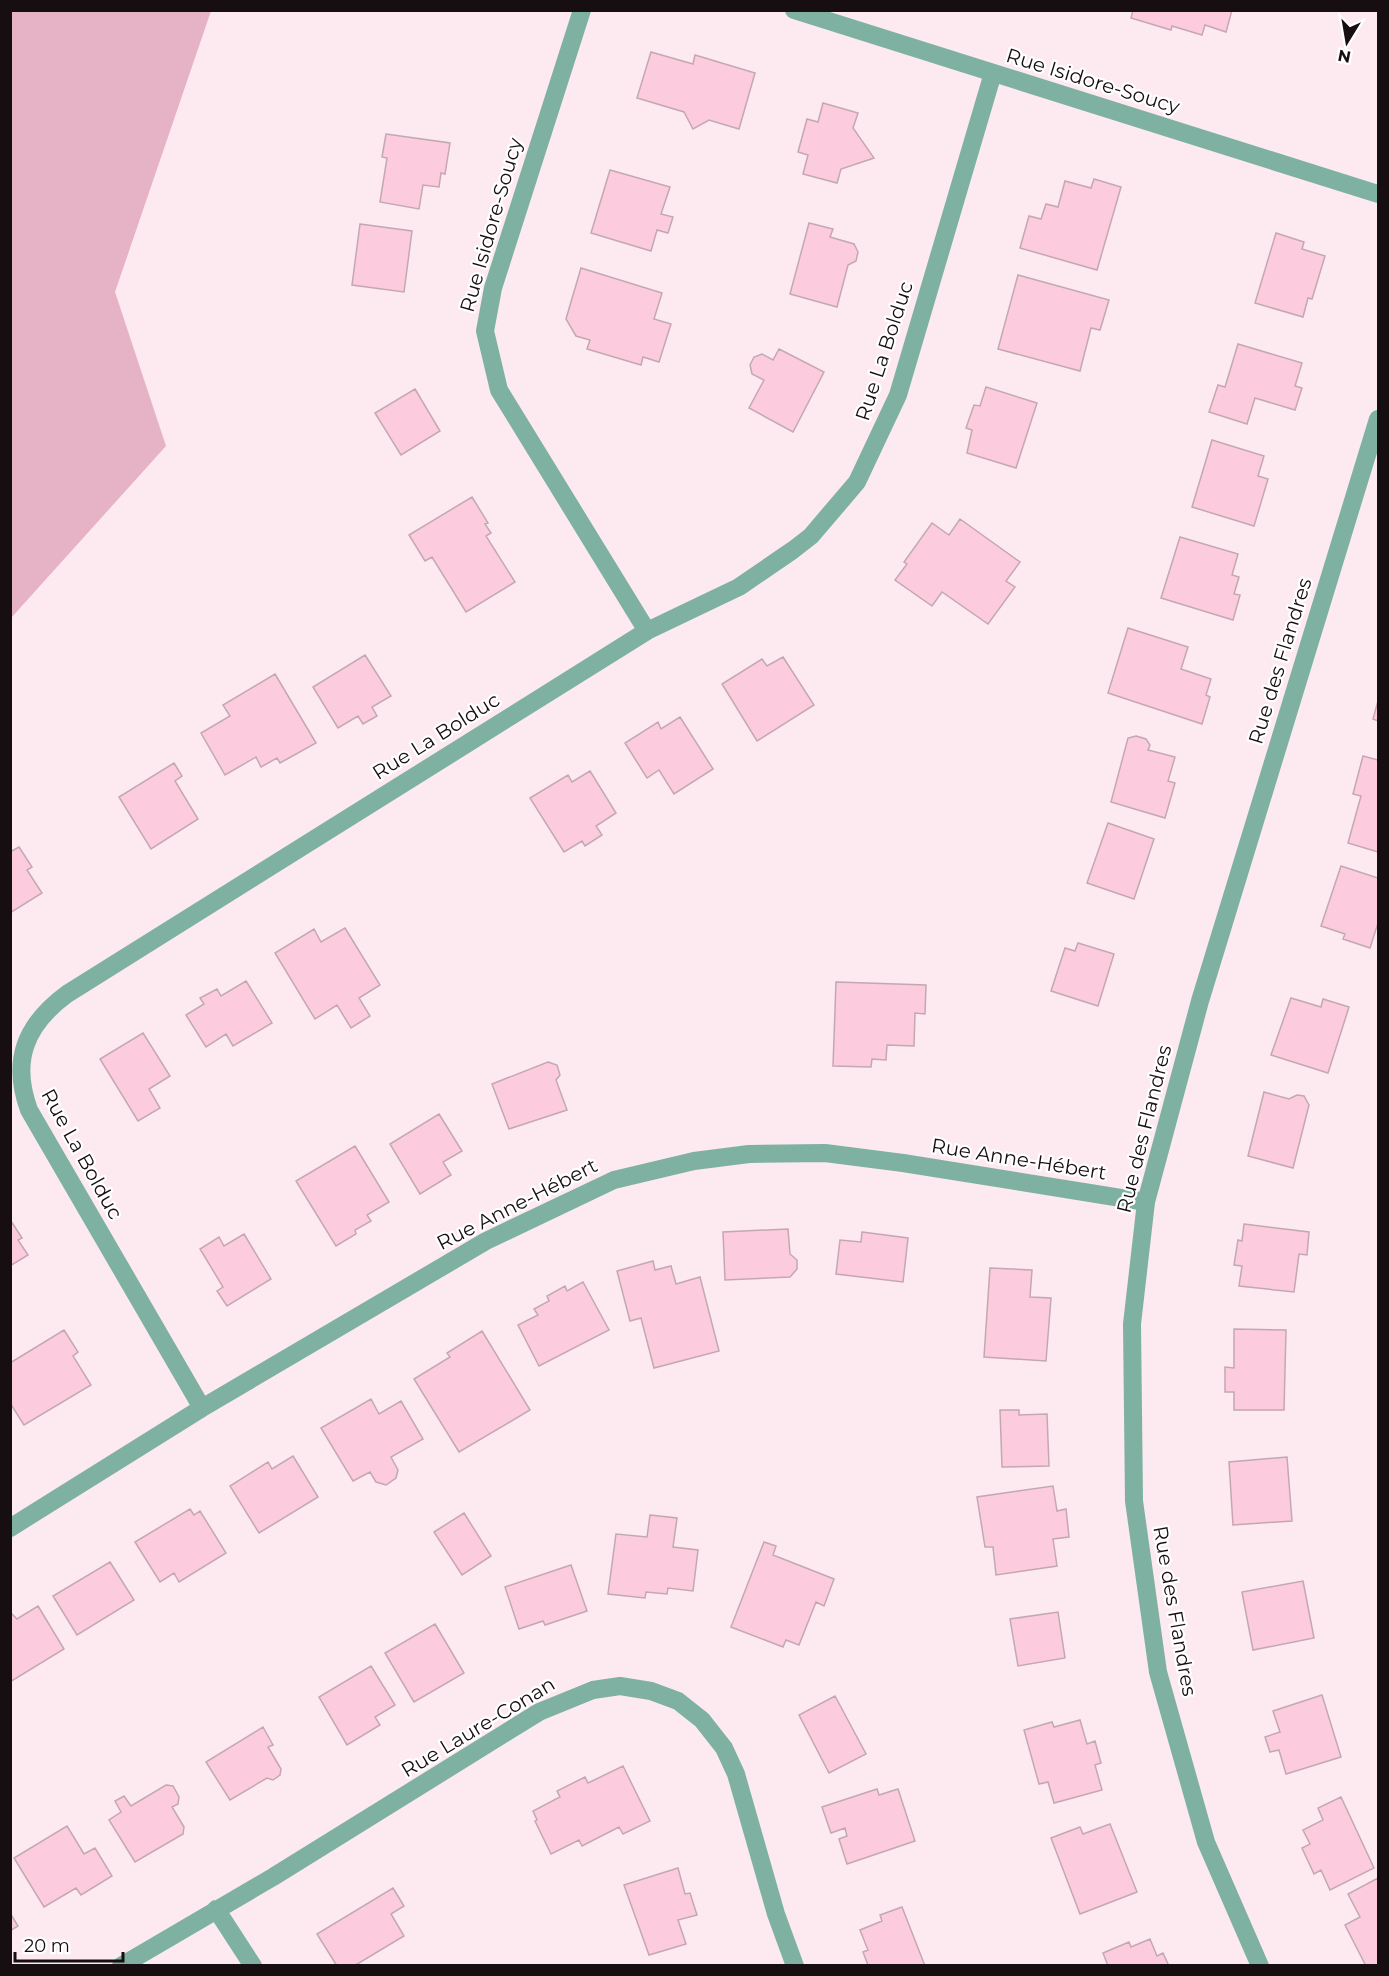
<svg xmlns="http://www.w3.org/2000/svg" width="1389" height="1976" viewBox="0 0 1389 1976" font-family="Montserrat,sans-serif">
<rect width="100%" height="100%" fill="#fceaf0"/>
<path fill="#e6b2c6" d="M 11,10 L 211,11 L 115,292 L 166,446 L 11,618 Z"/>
<path fill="#fcccde" stroke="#c4a7b2" stroke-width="1.5" d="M 1133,10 L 1232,10 L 1226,32 L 1205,25 L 1202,35 L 1172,26 L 1171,30 L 1131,18 Z
M 651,52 L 693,64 L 695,55 L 755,73 L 739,129 L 709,120 L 693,129 L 684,112 L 637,98 Z
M 823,103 L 858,113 L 853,128 L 874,158 L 841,169 L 837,183 L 803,174 L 808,155 L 798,152 L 807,119 L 818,122 Z
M 386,134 L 450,143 L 445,174 L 441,173 L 439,187 L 423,185 L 419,209 L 380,202 L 387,158 L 382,157 Z
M 610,170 L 670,187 L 661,214 L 673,217 L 668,233 L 657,230 L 651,251 L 591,233 Z
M 1094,179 L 1121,187 L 1097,270 L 1020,248 L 1029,216 L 1041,219 L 1046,204 L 1058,207 L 1065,181 L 1091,188 Z
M 809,223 L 833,229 L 830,237 L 854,244 L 858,252 L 856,261 L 848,265 L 837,307 L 790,294 Z
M 360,224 L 412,231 L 404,292 L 352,285 Z
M 1276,233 L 1304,242 L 1302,249 L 1325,256 L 1312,299 L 1308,298 L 1303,317 L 1255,303 Z
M 581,268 L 662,293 L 654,319 L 671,324 L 659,362 L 643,357 L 641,365 L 587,349 L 590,340 L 576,336 L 566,319 Z
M 1018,275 L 1109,300 L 1100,330 L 1091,328 L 1080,371 L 998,349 Z
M 1238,344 L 1302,363 L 1295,386 L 1302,388 L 1295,410 L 1255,398 L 1247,424 L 1209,412 L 1218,385 L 1225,387 Z
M 779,349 L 824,372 L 793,432 L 749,408 L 764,380 L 752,374 L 750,365 L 754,357 L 762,354 L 773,360 Z
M 986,387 L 1037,403 L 1016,468 L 967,453 L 972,430 L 966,428 L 974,405 L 980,406 Z
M 415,389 L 440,431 L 401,455 L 375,413 Z
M 1212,440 L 1264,456 L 1258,476 L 1268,479 L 1254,526 L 1192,507 Z
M 472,497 L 488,523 L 485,524 L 491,533 L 486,536 L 515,582 L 466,612 L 432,557 L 425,561 L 409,535 Z
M 960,519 L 1020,562 L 1006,581 L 1015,587 L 988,624 L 942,592 L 932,606 L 895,580 L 907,564 L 904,562 L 932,523 L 949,535 Z
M 1180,537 L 1238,554 L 1232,575 L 1239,577 L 1234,594 L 1240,595 L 1233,620 L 1161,598 Z
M 1128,628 L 1188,647 L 1181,669 L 1211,679 L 1206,695 L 1210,697 L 1202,724 L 1108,693 Z
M 365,655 L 391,696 L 372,707 L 377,716 L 363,724 L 358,716 L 338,728 L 313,687 Z
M 783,657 L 814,705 L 757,741 L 722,684 L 762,659 L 767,666 Z
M 275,674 L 316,743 L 280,763 L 277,758 L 261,767 L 256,757 L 225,775 L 201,733 L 230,716 L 223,705 Z
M 1378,701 L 1378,721 L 1373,719 Z
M 680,717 L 713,769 L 674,794 L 659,770 L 647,778 L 625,743 L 658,722 L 661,729 Z
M 1136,736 L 1146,739 L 1150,745 L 1148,750 L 1175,757 L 1168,781 L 1175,783 L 1165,818 L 1111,802 L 1128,738 Z
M 1363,756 L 1378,760 L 1378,852 L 1348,843 L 1361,796 L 1353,794 Z
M 174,763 L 182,776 L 175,781 L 198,819 L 151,849 L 119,797 Z
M 590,771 L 616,813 L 596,826 L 602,835 L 585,846 L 582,841 L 564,852 L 530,798 L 568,775 L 572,782 Z
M 1108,823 L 1154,839 L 1134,899 L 1087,883 Z
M 19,847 L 32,867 L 27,870 L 42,893 L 10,913 L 10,852 Z
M 1341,866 L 1378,878 L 1378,923 L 1370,948 L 1343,939 L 1345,934 L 1321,926 Z
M 345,928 L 380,985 L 359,998 L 370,1016 L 351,1028 L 337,1005 L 315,1019 L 275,953 L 314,929 L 321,942 Z
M 1078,943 L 1114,954 L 1098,1006 L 1051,991 L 1065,948 L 1075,951 Z
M 246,981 L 272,1023 L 233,1046 L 226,1034 L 206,1047 L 186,1015 L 204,1004 L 200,998 L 217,989 L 221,996 Z
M 836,982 L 926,985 L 925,1014 L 915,1013 L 914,1046 L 887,1045 L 886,1060 L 872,1059 L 871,1067 L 833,1066 Z
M 1291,998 L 1321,1007 L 1323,999 L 1349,1007 L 1328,1073 L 1271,1055 Z
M 143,1033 L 170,1076 L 149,1089 L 160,1108 L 138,1121 L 100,1059 Z
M 548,1062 L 557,1065 L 560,1075 L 556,1080 L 567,1110 L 509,1129 L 492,1084 Z
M 1264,1092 L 1289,1099 L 1297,1095 L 1304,1096 L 1309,1105 L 1293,1168 L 1248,1156 Z
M 439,1114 L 462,1151 L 443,1162 L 451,1175 L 420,1194 L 390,1144 Z
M 355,1146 L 389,1202 L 367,1215 L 371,1221 L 355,1230 L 356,1234 L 336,1246 L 296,1181 Z
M 11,1221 L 22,1238 L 18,1240 L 28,1255 L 10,1266 Z
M 1244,1224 L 1309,1232 L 1307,1255 L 1299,1254 L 1294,1292 L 1239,1286 L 1242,1266 L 1234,1265 L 1238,1240 L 1242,1241 Z
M 788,1229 L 790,1254 L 797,1260 L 797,1269 L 790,1277 L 725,1280 L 723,1232 Z
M 862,1232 L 908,1238 L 903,1282 L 836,1274 L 840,1240 L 861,1242 Z
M 244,1234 L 271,1279 L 227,1306 L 217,1291 L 223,1287 L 200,1249 L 219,1237 L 224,1246 Z
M 653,1261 L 655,1270 L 671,1266 L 676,1284 L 700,1277 L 719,1351 L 654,1368 L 641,1318 L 630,1321 L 617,1271 Z
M 990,1268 L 1032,1270 L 1030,1297 L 1051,1298 L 1046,1361 L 984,1357 Z
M 583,1282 L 609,1330 L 539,1366 L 518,1325 L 538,1315 L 534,1309 L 549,1301 L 547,1296 L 565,1286 L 567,1291 Z
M 1234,1329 L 1286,1330 L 1284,1410 L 1234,1410 L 1234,1392 L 1225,1392 L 1225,1367 L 1234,1368 Z
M 64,1330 L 78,1352 L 73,1356 L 91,1385 L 24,1425 L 10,1403 L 10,1363 Z
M 482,1331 L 530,1410 L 459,1452 L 414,1379 L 450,1357 L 447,1353 Z
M 371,1399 L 379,1414 L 401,1401 L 423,1439 L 391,1457 L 398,1470 L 396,1478 L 386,1485 L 376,1482 L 370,1472 L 353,1481 L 321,1428 Z
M 1000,1410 L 1019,1410 L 1019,1415 L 1047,1414 L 1049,1466 L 1002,1467 Z
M 293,1456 L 318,1497 L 259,1533 L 230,1486 L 268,1462 L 272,1469 Z
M 1287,1457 L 1292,1521 L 1233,1525 L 1229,1462 Z
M 1053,1486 L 1057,1511 L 1066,1509 L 1069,1537 L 1053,1539 L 1057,1566 L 996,1575 L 993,1547 L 985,1547 L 977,1497 Z
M 190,1509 L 194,1515 L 200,1511 L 226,1553 L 179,1582 L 174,1573 L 160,1582 L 135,1542 Z
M 464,1513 L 491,1556 L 462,1575 L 434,1532 Z
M 650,1515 L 677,1518 L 673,1547 L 698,1550 L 693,1591 L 668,1588 L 667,1594 L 646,1592 L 645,1598 L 608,1594 L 616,1534 L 647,1537 Z
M 764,1542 L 776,1546 L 773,1555 L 834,1579 L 824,1606 L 816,1602 L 799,1645 L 786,1640 L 783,1647 L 731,1627 Z
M 110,1562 L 134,1600 L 77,1635 L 53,1596 Z
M 571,1565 L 587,1611 L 545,1625 L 543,1621 L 519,1629 L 505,1587 Z
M 1303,1581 L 1314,1638 L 1253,1650 L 1242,1592 Z
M 38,1606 L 64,1649 L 10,1682 L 10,1612 L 17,1619 Z
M 1058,1612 L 1065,1658 L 1018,1666 L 1010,1619 Z
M 435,1624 L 464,1673 L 414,1702 L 385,1653 Z
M 371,1666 L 395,1705 L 375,1717 L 380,1725 L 347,1745 L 319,1697 Z
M 1322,1695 L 1341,1757 L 1286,1774 L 1279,1750 L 1270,1752 L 1265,1737 L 1280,1732 L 1273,1711 Z
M 835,1696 L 866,1754 L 829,1773 L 799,1715 Z
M 1080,1720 L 1087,1744 L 1095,1741 L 1101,1763 L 1095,1765 L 1102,1790 L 1054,1803 L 1048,1782 L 1039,1784 L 1024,1730 L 1052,1722 L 1054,1727 Z
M 263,1727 L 273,1745 L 268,1747 L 281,1769 L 280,1775 L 273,1780 L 267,1778 L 230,1800 L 206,1762 Z
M 623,1766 L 650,1821 L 623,1834 L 619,1827 L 582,1846 L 579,1840 L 551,1854 L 535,1821 L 537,1820 L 533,1811 L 560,1797 L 557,1791 L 585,1777 L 588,1783 Z
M 166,1785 L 173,1786 L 179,1797 L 178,1804 L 172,1807 L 184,1827 L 183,1834 L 135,1862 L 109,1820 L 121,1812 L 115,1801 L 124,1796 L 131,1806 Z
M 877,1789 L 879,1795 L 898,1789 L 915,1841 L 847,1864 L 839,1839 L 847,1836 L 845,1828 L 831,1833 L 822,1807 Z
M 1341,1797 L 1374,1868 L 1330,1890 L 1321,1870 L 1314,1874 L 1302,1848 L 1310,1844 L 1303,1830 L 1323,1820 L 1318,1808 Z
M 1110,1824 L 1137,1892 L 1080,1914 L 1051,1838 L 1080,1827 L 1083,1834 Z
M 67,1826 L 84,1854 L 95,1848 L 112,1876 L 81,1895 L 76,1888 L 44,1907 L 14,1858 Z
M 678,1868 L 685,1894 L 690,1893 L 697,1915 L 678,1920 L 686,1944 L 649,1955 L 624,1885 Z
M 1378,1878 L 1378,1966 L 1366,1966 L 1345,1925 L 1360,1917 L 1348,1894 Z
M 393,1888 L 404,1906 L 391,1914 L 404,1936 L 354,1966 L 337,1966 L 317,1934 Z
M 902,1907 L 925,1966 L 868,1965 L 863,1952 L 868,1950 L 860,1930 L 882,1921 L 880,1915 Z
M 10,1913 L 18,1926 L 10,1931 Z
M 1150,1939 L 1157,1956 L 1163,1953 L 1169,1966 L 1108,1966 L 1103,1953 L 1129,1942 L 1131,1947 Z"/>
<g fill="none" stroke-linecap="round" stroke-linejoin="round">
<path stroke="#7eb1a1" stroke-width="18" d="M 582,10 L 493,288 L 485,331 L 499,390 L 647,631
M 794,10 L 1378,194
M 202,1408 L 29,1110 C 11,1061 25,1025 67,994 L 647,631 L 739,587 L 793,550 L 811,536 L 857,482 L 898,395 L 993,73
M 10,1528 L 202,1408 L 486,1241 L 614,1180 L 694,1161 L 749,1154 L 825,1153 L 903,1163 L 1146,1202
M 216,1909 L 253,1966
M 121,1966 L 273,1877 L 539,1712 L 593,1690 L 620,1686 L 651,1691 L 678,1701 L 702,1720 L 724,1748 L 736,1774 L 776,1914 L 795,1966
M 1260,1966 L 1206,1842 L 1158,1672 L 1134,1501 L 1132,1324 L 1146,1202 L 1200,1001 L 1378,419"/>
</g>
<g text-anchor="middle" stroke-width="4.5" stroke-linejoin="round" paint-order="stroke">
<g font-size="20" fill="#170e11" stroke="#fff">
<text transform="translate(1093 81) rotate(17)" y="7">Rue Isidore-Soucy</text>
<text transform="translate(491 225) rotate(-74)" y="7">Rue Isidore-Soucy</text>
<text transform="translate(884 351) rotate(-72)" y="7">Rue La Bolduc</text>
<text transform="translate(1280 661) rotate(-73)" y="7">Rue des Flandres</text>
<text transform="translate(436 736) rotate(-32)" y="7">Rue La Bolduc</text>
<text transform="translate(1144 1129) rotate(-76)" y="7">Rue des Flandres</text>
<text transform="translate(82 1154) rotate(61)" y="7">Rue La Bolduc</text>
<text transform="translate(1019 1159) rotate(9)" y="7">Rue Anne-Hébert</text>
<text transform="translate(517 1204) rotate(-27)" y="7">Rue Anne-Hébert</text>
<text transform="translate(1175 1611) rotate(80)" y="7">Rue des Flandres</text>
<text transform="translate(478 1727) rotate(-31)" y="7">Rue Laure-Conan</text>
</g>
</g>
<rect width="1389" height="1976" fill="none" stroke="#170e11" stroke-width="24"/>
<g transform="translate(1347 42) rotate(191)" stroke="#ffffff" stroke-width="4.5" paint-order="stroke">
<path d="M0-4.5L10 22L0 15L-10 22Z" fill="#170e11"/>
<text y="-9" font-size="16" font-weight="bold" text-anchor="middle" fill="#170e11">N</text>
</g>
<path d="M15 1952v9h108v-9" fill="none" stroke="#170e11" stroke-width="3"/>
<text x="24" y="1952" font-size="18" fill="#170e11" stroke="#ffffff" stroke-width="4.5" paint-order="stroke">20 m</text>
</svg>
